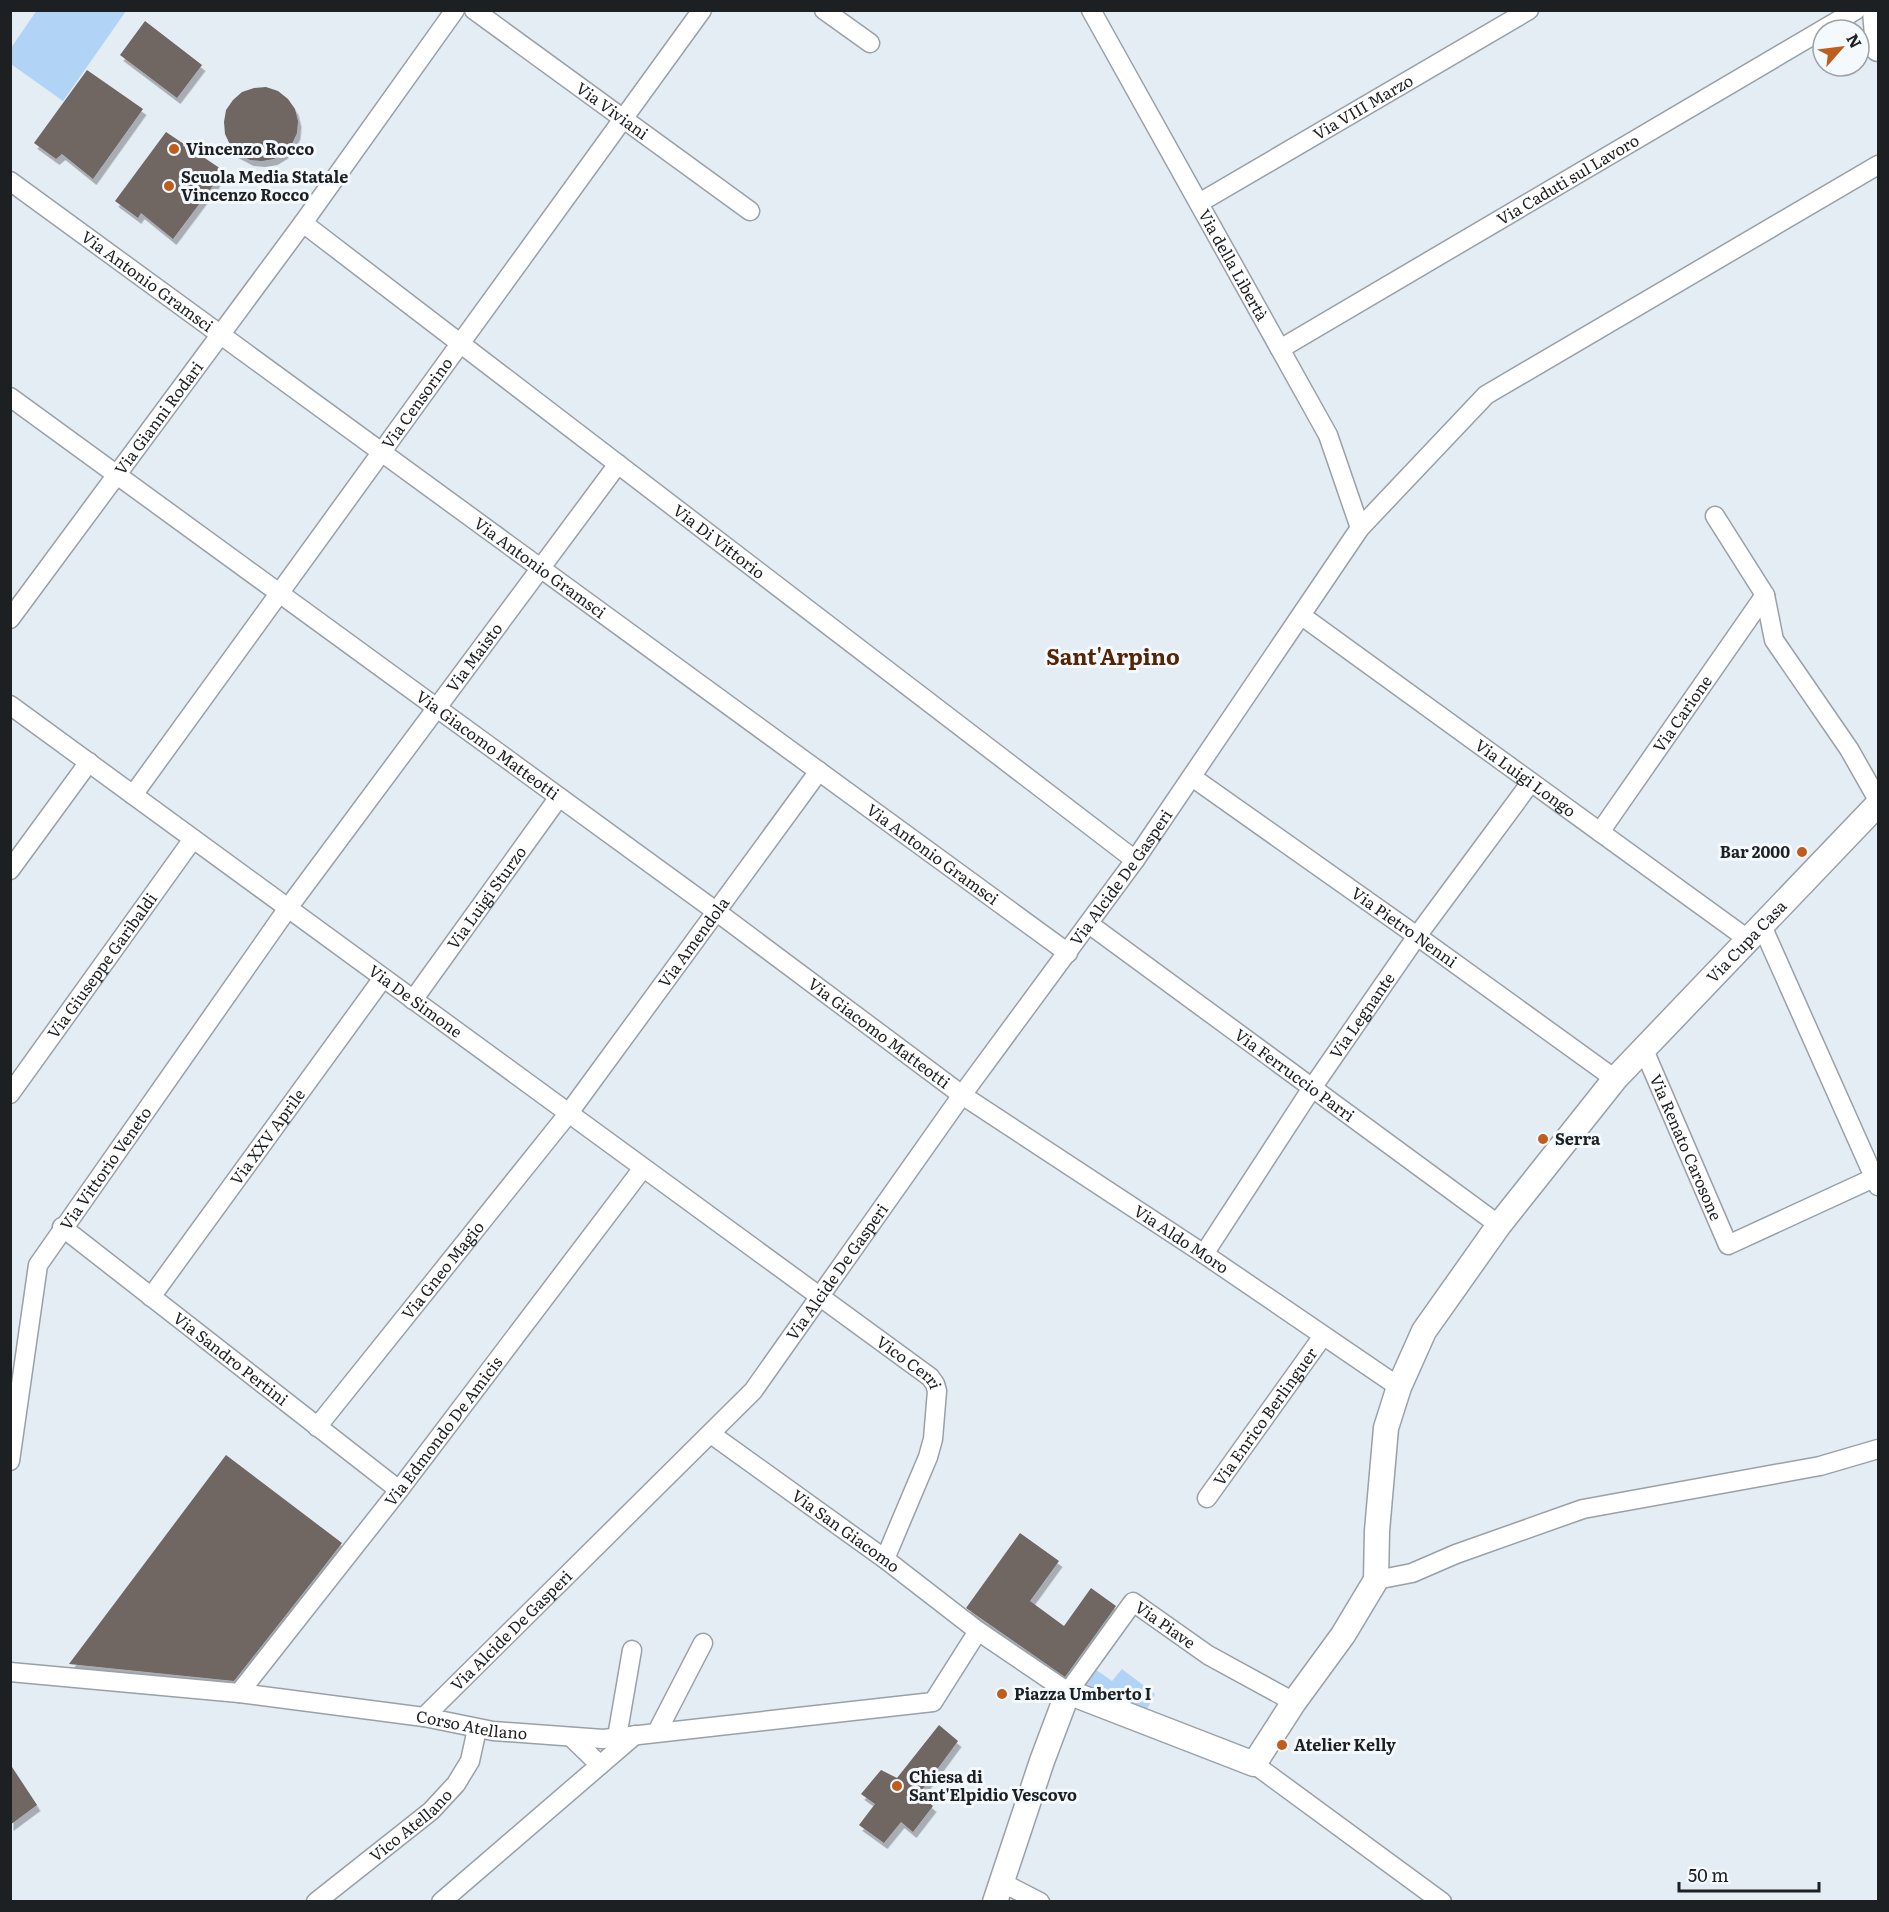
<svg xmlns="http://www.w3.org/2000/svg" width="1889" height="1912" viewBox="0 0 1889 1912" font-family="Literata,serif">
<defs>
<filter id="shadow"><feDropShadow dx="3.5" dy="6" stdDeviation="0" flood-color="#0004"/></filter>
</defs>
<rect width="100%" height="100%" fill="#e4ecf4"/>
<path fill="#b1d3f5" d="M 37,10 L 126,11 L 63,101 L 11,64 L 11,48 Z
M 1092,1667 L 1112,1681 L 1122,1669 L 1155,1694 L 1142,1718 L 1075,1693 Z"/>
<path fill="#6f6662" filter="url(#shadow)" d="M 145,21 L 202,65 L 177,98 L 120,55 Z
M 87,70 L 143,109 L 93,179 L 62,154 L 56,159 L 34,143 Z
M 266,87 L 278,91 L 288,99 L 295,109 L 298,121 L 297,133 L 292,144 L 284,153 L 274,159 L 262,161 L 250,160 L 233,151 L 225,134 L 224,122 L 226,110 L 233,100 L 242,92 L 254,88 Z
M 166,132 L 224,171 L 173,239 L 141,213 L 138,218 L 115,201 Z
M 226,1455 L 342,1543 L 315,1578 L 234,1681 L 69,1664 Z
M 1020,1533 L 1059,1561 L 1030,1601 L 1064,1626 L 1091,1588 L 1116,1606 L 1065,1677 L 966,1608 Z
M 939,1725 L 958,1741 L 919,1794 L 933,1806 L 913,1832 L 901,1822 L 884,1843 L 859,1825 L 875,1804 L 861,1794 L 881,1770 L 897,1778 Z
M 10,1764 L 37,1805 L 10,1825 Z"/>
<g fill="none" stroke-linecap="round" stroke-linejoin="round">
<defs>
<g id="street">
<path id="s1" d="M 474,10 L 750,211"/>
<path d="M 824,10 L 870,43"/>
<path id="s2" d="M 1091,10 L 1328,435 L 1360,528"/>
<path id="s3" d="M 10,181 L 1068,953"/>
<path id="s4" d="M 1199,203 L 1529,10"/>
<path id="s5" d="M 303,223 L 1135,860"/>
<path id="s6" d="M 1280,349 L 1856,10"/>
<path id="s7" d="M 10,397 L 717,912 L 962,1095 L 1204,1254 L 1399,1387"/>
<path d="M 1715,516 L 1765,595 L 1774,640 L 1849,749 L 1878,800"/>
<path id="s8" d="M 1302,616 L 1749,940"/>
<path id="s9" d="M 10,619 L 303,223 L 455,10"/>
<path id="s10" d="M 10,705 L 930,1377 L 935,1384 L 937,1391 L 933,1439 L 928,1457 L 885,1559"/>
<path id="s11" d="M 1192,777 L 1417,936 L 1615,1079"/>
<path id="s12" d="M 133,795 L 702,10"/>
<path id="s13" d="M 1600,832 L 1765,595"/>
<path d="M 10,870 L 89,762"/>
<path id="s14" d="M 1089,924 L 1499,1225"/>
<path d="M 1762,926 L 1878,1186"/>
<path id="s15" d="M 413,1000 L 559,797"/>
<path id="s16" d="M 1644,1050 L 1728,1245 L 1878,1176"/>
<path id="s17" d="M 10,1094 L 193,839"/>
<path id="s18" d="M 62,1227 L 399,1490"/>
<path id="s19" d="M 1204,1254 L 1312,1088 L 1417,936 L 1531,782"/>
<path id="s20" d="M 151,1297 L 383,978"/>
<path id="s21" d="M 317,1427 L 568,1114 L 819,771"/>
<path id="s22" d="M 711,1434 L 885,1559 L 978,1631 L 1068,1692 L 1133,1602 L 1208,1655 L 1294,1702"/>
<path id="s23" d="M 10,1461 L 38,1265 L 288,908 L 618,464"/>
<path id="s24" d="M 1207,1498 L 1323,1336"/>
<path d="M 1376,1580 L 1412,1573 L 1456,1554 L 1583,1509 L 1820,1466 L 1878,1449"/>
<path id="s25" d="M 10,1672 L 239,1693 L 424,1717 L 493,1731 L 603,1739 L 933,1702 L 978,1631"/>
<path id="s26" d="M 239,1693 L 399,1490 L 643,1168"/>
<path id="s27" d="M 424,1717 L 753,1391 L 962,1095 L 1135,860 L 1360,528 L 1486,395 L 1878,165"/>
<path d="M 657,1732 L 703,1643"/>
<path d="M 571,1737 L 600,1765"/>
<path d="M 617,1737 L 632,1650"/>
<path d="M 1254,1764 L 1442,1902"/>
<path d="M 1001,1882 L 1040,1902"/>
<path id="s28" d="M 316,1902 L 431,1811 L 456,1784 L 470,1761 L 477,1729"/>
<path d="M 441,1902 L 635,1735"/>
</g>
<g id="secondary">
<path d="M 1875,10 L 1878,49"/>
<path id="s29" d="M 995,1902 L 1042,1761 L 1068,1692 L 1254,1764 L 1294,1702 L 1343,1635 L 1376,1580 L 1377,1531 L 1386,1428 L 1399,1387 L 1424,1331 L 1499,1225 L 1615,1079 L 1878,804"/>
</g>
</defs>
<use href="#street" stroke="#99a0a8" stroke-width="21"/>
<use href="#secondary" stroke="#99a0a8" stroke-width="27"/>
<use href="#street" stroke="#fff" stroke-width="18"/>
<use href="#secondary" stroke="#fff" stroke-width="24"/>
</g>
<g fill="#be5d1d" stroke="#f4f9fd" stroke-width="2">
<circle cx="174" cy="149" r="6"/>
<circle cx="169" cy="186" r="6"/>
<circle cx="1802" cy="852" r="6"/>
<circle cx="1543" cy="1139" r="6"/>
<circle cx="1002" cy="1694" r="6"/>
<circle cx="1282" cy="1745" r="6"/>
<circle cx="897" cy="1786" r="6"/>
</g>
<g text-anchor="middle" stroke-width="6" stroke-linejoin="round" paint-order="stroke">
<g font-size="16" fill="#1d2023" stroke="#f4f9fd">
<text dy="6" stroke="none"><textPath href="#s4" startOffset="190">Via VIII Marzo</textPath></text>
<text dy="6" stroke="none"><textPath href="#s1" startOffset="171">Via Viviani</textPath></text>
<text dy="6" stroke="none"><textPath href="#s6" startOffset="334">Via Caduti sul Lavoro</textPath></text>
<text dy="6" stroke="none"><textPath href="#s2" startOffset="292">Via della Libertà</textPath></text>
<text dy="6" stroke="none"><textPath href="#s3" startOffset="170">Via Antonio Gramsci</textPath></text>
<text dy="6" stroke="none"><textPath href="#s12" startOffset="484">Via Censorino</textPath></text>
<text dy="6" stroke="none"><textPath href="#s9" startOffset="250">Via Gianni Rodari</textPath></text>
<text dy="6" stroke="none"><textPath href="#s5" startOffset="524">Via Di Vittorio</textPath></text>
<text dy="6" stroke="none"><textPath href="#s3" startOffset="656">Via Antonio Gramsci</textPath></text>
<text dy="6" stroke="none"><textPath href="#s23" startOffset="946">Via Maisto</textPath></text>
<text dy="6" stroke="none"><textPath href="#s13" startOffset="144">Via Carione</textPath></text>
<text dy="6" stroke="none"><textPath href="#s7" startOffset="591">Via Giacomo Matteotti</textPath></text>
<text dy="6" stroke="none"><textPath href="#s8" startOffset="276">Via Luigi Longo</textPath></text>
<text dy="6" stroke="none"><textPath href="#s3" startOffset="1142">Via Antonio Gramsci</textPath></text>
<text dy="6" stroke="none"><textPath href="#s27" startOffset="1095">Via Alcide De Gasperi</textPath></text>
<text dy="6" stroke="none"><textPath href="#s15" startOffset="126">Via Luigi Sturzo</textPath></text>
<text dy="6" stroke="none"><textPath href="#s11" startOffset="260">Via Pietro Nenni</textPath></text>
<text dy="6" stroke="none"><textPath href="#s29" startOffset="1406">Via Cupa Casa</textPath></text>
<text dy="6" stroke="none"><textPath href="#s21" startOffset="614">Via Amendola</textPath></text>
<text dy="6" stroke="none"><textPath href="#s17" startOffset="158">Via Giuseppe Garibaldi</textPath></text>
<text dy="6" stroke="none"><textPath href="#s10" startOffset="502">Via De Simone</textPath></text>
<text dy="6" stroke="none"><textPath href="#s19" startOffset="286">Via Legnante</textPath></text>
<text dy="6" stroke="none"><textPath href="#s7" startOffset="1077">Via Giacomo Matteotti</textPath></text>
<text dy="6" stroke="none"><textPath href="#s14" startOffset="255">Via Ferruccio Parri</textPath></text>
<text dy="6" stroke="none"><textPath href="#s20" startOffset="198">Via XXV Aprile</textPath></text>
<text dy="6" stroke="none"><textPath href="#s16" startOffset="106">Via Renato Carosone</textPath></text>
<text dy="6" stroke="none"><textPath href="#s23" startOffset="316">Via Vittorio Veneto</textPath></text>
<text dy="6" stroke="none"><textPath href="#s7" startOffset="1443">Via Aldo Moro</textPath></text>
<text dy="6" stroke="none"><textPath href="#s21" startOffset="201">Via Gneo Magio</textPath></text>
<text dy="6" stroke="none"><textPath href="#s27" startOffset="609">Via Alcide De Gasperi</textPath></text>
<text dy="6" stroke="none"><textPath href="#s18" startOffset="214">Via Sandro Pertini</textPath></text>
<text dy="6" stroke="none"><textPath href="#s10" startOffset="1114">Vico Cerri</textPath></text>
<text dy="6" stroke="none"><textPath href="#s24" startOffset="100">Via Enrico Berlinguer</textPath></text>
<text dy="6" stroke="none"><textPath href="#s26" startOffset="332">Via Edmondo De Amicis</textPath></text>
<text dy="6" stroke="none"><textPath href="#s22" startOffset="166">Via San Giacomo</textPath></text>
<text dy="6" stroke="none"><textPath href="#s22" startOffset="591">Via Piave</textPath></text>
<text dy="6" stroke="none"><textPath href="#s27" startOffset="123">Via Alcide De Gasperi</textPath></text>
<text dy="6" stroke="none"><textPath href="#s25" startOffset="465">Corso Atellano</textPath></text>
<text dy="6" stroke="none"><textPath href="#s28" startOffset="122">Vico Atellano</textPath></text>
</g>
<g font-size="16" font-weight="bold" fill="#1d2023" stroke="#f4f9fd" text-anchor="start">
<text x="186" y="155">Vincenzo Rocco</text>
<text x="181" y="183">Scuola Media Statale<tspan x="181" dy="18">Vincenzo Rocco</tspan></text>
<text x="1790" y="858" text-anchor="end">Bar 2000</text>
<text x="1555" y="1145">Serra</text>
<text x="1014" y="1700">Piazza Umberto I</text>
<text x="1294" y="1751">Atelier Kelly</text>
<text x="909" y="1783">Chiesa di<tspan x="909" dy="18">Sant'Elpidio Vescovo</tspan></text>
</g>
<g font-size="22" font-weight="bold" fill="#542507" stroke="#f4f9fd">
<text x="1113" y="665">Sant'Arpino</text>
</g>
</g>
<rect width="1889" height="1912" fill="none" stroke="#1d2023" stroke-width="24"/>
<g transform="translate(1841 48) rotate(62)"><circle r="28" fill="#f4f9fd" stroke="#9ea2a6" stroke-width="1.5"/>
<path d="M0-4.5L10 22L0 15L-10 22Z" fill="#be5d1d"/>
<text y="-9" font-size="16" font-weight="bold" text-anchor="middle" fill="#1d2023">N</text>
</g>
<path d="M1679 1882v9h140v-9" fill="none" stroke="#1d2023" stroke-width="3"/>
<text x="1688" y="1882" font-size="18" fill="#1d2023" stroke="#f4f9fd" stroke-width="4.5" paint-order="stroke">50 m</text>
</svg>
